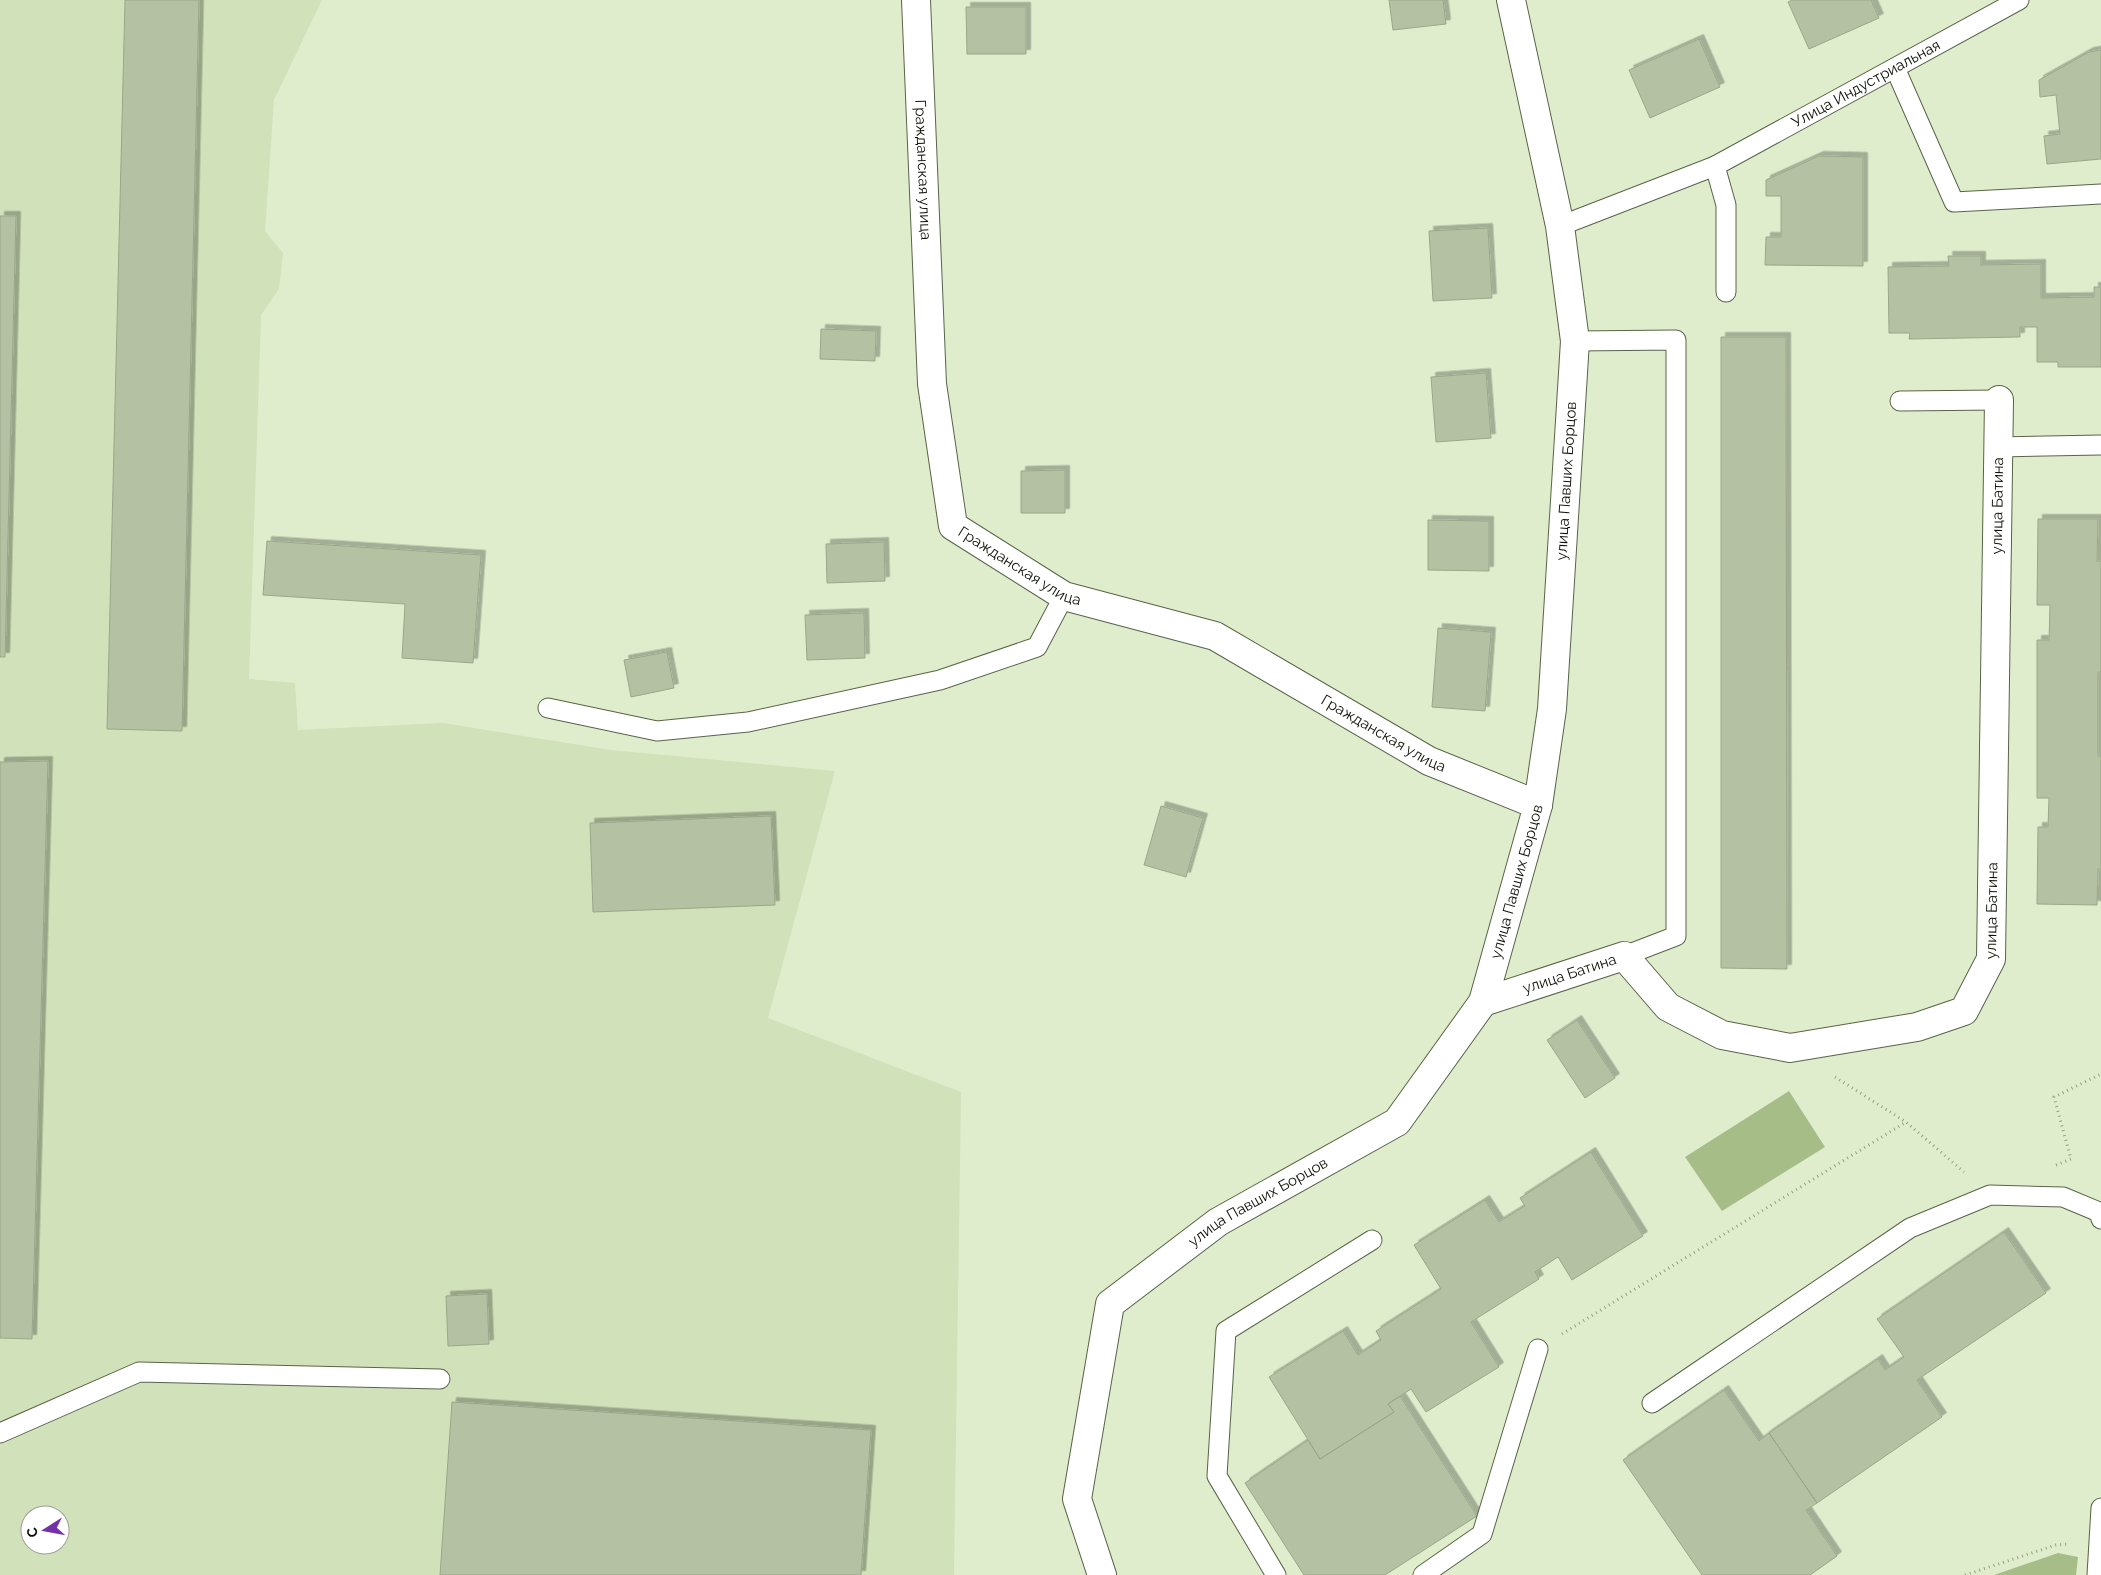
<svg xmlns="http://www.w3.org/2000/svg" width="2101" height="1575" viewBox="0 0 2101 1575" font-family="Raleway,sans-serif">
<defs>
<filter id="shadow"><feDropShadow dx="4.5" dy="-4.5" stdDeviation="0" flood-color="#0004"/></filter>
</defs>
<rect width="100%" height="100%" fill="#dfedcd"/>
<path fill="#d1e1ba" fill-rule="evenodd" d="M 0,0 L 322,0 L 274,100 L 265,231 L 283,253 L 279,289 L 261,315 L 249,679 L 295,683 L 298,730 L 443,723 L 611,750 L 835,771 L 768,1018 L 961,1092 L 954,1575 L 0,1575 ZM 30,1515 L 60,1515 L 60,1545 L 30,1545 Z"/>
<path fill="#a7bd88" d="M 1789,1091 L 1825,1147 L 1722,1211 L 1685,1157 Z
M 2058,1553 L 2078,1557 L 2076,1575 L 1994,1575 Z"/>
<path fill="#b4c1a2" stroke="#9aa789" filter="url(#shadow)" d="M 125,0 L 199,0 L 182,731 L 107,729 Z
M 1389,0 L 1443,0 L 1446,24 L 1393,30 Z
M 1792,0 L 1871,0 L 1879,18 L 1809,49 L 1788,2 Z
M 966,7 L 1026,7 L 1026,54 L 967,54 Z
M 1699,39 L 1720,87 L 1650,118 L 1629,70 Z
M 2101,50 L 2101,159 L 2047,164 L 2044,136 L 2060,134 L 2056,95 L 2040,97 L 2039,80 L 2089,52 Z
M 1819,156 L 1863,157 L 1863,266 L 1765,265 L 1766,237 L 1781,237 L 1781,196 L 1766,196 L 1766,180 Z
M 0,216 L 16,216 L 5,657 L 0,657 Z
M 1488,228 L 1492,298 L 1433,301 L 1429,231 Z
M 1948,256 L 1981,256 L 1981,265 L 2041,264 L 2041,298 L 2094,297 L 2094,287 L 2101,287 L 2101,367 L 2058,367 L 2058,362 L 2037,362 L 2037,327 L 2020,327 L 2020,337 L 1909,339 L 1910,333 L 1889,333 L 1888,267 L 1949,266 Z
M 821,329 L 876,331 L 875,361 L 820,359 Z
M 1721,337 L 1786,337 L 1787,969 L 1721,968 Z
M 1486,373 L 1491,438 L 1436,442 L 1431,377 Z
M 1065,470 L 1065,513 L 1021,513 L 1021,471 Z
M 2038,519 L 2098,519 L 2097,561 L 2101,561 L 2101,672 L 2098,672 L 2098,756 L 2101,756 L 2101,869 L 2098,869 L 2097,905 L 2037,904 L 2038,827 L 2048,827 L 2049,798 L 2037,798 L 2037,640 L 2049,640 L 2050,605 L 2037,605 Z
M 1428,520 L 1489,521 L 1489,571 L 1428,570 Z
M 267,541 L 481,555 L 473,663 L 402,658 L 405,604 L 263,595 Z
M 884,542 L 885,581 L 827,583 L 826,544 Z
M 864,613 L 865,658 L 807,660 L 805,615 Z
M 1438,628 L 1491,632 L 1485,711 L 1432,707 Z
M 667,652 L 674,688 L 631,697 L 624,660 Z
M 48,761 L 32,1339 L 0,1338 L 0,762 Z
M 1161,806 L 1203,818 L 1186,877 L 1144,865 Z
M 771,816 L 775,905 L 593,912 L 590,823 Z
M 1577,1020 L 1615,1078 L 1585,1098 L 1547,1040 Z
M 1591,1152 L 1643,1236 L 1572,1280 L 1558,1257 L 1535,1272 L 1539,1279 L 1471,1322 L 1499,1367 L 1426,1412 L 1411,1389 L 1388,1404 L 1394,1412 L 1320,1459 L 1269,1377 L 1343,1331 L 1358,1355 L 1381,1340 L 1376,1331 L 1441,1289 L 1414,1245 L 1485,1200 L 1499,1222 L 1525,1206 L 1520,1198 Z
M 2004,1232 L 2046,1293 L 1917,1380 L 1942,1417 L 1817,1503 L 1769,1433 L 1878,1359 L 1885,1370 L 1904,1357 L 1877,1319 Z
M 487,1294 L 489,1344 L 448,1346 L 446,1296 Z
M 1724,1390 L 1759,1441 L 1769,1433 L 1817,1503 L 1806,1510 L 1837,1556 L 1810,1575 L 1702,1575 L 1623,1460 Z
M 1400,1396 L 1477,1516 L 1385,1575 L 1304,1575 L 1245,1483 L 1308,1440 L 1320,1459 L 1394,1412 L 1388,1404 Z
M 452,1402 L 871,1430 L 861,1575 L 440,1575 Z"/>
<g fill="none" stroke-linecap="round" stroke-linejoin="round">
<defs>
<g id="lane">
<path d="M 1895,68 L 1954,202 L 2101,194"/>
<path id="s1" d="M 1715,166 L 2019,0"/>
<path d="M 1560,226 L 1715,166 L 1726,205 L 1726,292"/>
<path d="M 1575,341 L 1676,340 L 1676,936 L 1624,956"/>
<path d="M 1900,401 L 1999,400"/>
<path d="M 1998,447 L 2101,445"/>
<path d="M 548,708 L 657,731 L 748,722 L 940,680 L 1037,647 L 1064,596"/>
<path d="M 1652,1403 L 1910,1228 L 1990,1195 L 2063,1197 L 2099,1212 L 2101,1219"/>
<path d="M 0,1433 L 139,1372 L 440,1379"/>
<path d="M 1276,1575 L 1217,1476 L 1226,1331 L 1372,1240"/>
<path d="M 1423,1575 L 1482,1534 L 1538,1349"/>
<path d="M 2097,1575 L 2101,1508"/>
</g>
<g id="street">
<path id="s2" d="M 916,0 L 932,384 L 953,526 L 1064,596 L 1215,636 L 1429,761 L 1538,805"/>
<path id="s3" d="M 1483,1002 L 1624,956 L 1668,1007 L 1722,1035 L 1790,1048 L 1917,1027 L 1964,1011 L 1991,959 L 1999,400"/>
<path id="s4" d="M 1102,1575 L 1077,1499 L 1110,1304 L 1218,1222 L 1397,1122 L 1483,1002 L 1538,805 L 1552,709 L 1575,341 L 1560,226 L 1511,0"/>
</g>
</defs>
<use href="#lane" stroke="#586448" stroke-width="21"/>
<use href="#street" stroke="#586448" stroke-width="30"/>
<path stroke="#949f86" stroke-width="3" stroke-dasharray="1 4" stroke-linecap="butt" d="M 1835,1077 L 1906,1122 L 1964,1172
M 2056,1165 L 2071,1159 L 2054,1097 L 2101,1074
M 1562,1334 L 1906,1122
M 1965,1575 L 2056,1545 L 2070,1544"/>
<use href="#lane" stroke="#fff" stroke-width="19"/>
<use href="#street" stroke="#fff" stroke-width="28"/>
</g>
<g text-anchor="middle" stroke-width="4.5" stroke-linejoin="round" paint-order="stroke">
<g font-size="15" fill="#0c1006" stroke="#fff">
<text dy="5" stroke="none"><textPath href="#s1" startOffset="172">Улица Индустриальная</textPath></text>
<text dy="5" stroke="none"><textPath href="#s2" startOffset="170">Гражданская улица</textPath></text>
<text dy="5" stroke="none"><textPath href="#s4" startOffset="1296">улица Павших Борцов</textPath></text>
<text dy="5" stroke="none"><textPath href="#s3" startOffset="1036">улица Батина</textPath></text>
<text dy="5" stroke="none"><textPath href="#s2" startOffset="606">Гражданская улица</textPath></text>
<text dy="5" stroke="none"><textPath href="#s2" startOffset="1010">Гражданская улица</textPath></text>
<text dy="5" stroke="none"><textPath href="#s4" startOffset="891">улица Павших Борцов</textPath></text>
<text dy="5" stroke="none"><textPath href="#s3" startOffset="631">улица Батина</textPath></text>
<text dy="5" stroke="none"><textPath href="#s3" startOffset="91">улица Батина</textPath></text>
<text dy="5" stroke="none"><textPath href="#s4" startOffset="458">улица Павших Борцов</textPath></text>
</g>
</g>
<g transform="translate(45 1530) rotate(259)"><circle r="24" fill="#ffffff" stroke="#9e9f9b"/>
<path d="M0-4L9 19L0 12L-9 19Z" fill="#7332a7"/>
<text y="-8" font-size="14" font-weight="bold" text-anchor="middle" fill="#0c1006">С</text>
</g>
</svg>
